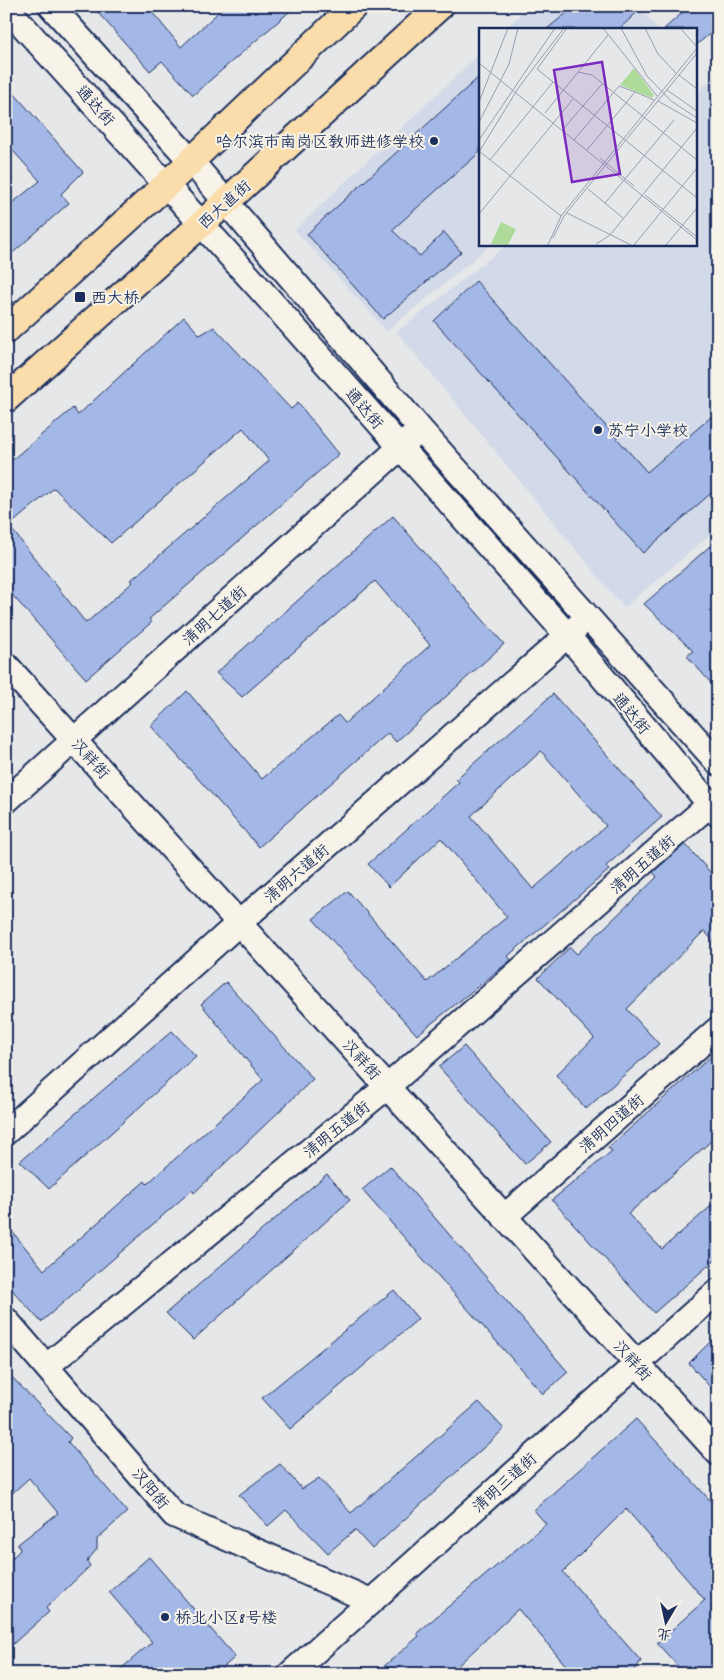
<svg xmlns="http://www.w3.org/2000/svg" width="724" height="1680" viewBox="0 0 724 1680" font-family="Dekko,'LXGW WenKai TC',sans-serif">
<rect width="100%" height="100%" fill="#e6e7e8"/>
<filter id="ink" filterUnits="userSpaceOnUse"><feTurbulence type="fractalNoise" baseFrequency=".02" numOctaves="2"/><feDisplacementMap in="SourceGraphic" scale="10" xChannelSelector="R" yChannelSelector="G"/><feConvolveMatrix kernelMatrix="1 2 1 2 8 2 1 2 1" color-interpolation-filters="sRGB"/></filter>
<g filter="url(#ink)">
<path fill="#d2d9e8" d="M 529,6 L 637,6 L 658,29 L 505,29 Z
M 480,53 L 480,244 L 492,244 L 387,331 L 295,230 Z
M 718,75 L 718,528 L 624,608 L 397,332 L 508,244 L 695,244 L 695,93 Z"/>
<path fill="#a4b8e7" stroke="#1b2f5e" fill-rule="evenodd" d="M 92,6 L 147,6 L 181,47 L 225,6 L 296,6 L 193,95 L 162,61 L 150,71 Z
M 575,6 L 644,6 L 619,29 L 547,29 Z
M 690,6 L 718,6 L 718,27 L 695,46 L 695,29 L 664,29 Z
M 480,76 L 480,152 L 392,230 L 420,256 L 444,232 L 461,252 L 383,319 L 307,234 Z
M 6,84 L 83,172 L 61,194 L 69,203 L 6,259 L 6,208 L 40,181 L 6,143 Z
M 476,281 L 647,472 L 718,411 L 718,487 L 643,553 L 434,321 Z
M 184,317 L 200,335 L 214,327 L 291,409 L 298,403 L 339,454 L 149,619 L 152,622 L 86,679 L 6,588 L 6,465 L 73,408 L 78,415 ZM 243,428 L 269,461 L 131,580 L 133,582 L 86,623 L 9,526 L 54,488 L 111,543 Z
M 393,516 L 504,644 L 396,742 L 388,733 L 259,847 L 151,726 L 187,691 L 262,779 L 338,715 L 345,723 L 430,645 L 375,581 L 242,697 L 216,673 Z
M 718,539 L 718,691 L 687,656 L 693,651 L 644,604 Z
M 553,694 L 662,817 L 606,866 L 609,870 L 508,956 L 511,960 L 417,1035 L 313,919 L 348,891 L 427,982 L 507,917 L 441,838 L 389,887 L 368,864 L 459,782 L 456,779 ZM 541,751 L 606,826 L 533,889 L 471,816 Z
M 685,844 L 718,881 L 718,946 L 704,931 L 627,1009 L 659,1044 L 586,1109 L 556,1075 L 594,1038 L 538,978 L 570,947 L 577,954 L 657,877 L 653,872 Z
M 226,982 L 313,1079 L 194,1193 L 192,1190 L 41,1322 L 6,1283 L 6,1224 L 44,1270 L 145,1181 L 147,1184 L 263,1080 L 201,1004 Z
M 172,1031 L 196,1056 L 49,1189 L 20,1161 Z
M 464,1046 L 551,1142 L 525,1164 L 439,1067 Z
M 718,1050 L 718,1135 L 628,1214 L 662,1249 L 718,1200 L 718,1257 L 654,1313 L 552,1200 L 612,1151 L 608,1148 Z
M 390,1166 L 568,1372 L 543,1394 L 362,1190 Z
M 327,1174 L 350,1200 L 193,1340 L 166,1313 Z
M 394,1290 L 418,1319 L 290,1429 L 262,1398 Z
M 718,1334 L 718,1396 L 689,1363 Z
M 6,1371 L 71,1438 L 68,1442 L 127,1512 L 97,1539 L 97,1549 L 87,1561 L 90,1566 L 46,1608 L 49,1612 L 6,1650 L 6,1564 L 20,1550 L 18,1544 L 58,1513 L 29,1478 L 6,1499 Z
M 479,1402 L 504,1429 L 372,1549 L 355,1530 L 328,1553 L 286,1510 L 268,1526 L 239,1495 L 280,1464 L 302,1489 L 319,1478 L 351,1513 Z
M 636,1419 L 718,1509 L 718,1659 L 701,1674 L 685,1674 L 657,1643 L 705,1600 L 626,1509 L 563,1572 L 641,1661 L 632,1674 L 573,1674 L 518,1609 L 449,1674 L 375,1674 L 419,1636 L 417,1633 L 546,1524 L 534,1510 Z
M 149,1557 L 235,1657 L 216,1674 L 115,1674 L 152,1642 L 109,1592 Z"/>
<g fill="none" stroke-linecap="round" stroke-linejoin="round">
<defs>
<path id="secondary" d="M 51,6 L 191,161 L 421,430 L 718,763
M 6,7 L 269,299 L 567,635 L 718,814
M 6,665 L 718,1453
M 6,801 L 412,437
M 6,1132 L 239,923 L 578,626
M 504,1217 L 718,1029
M 6,1320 L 174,1515 L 371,1601
M 47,1366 L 387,1087 L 709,805
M 290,1674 L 718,1291"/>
<path id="primary" d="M 6,330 L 167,184 L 354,6
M 6,399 L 226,202 L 440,6"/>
</defs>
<use href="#secondary" stroke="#1b2f5e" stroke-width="28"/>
<use href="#primary" stroke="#1b2f5e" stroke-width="30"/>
<use href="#secondary" stroke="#f7f3e8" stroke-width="24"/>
<use href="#primary" stroke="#faddab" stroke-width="26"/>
</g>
</g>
<g fill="#1b2f5e" stroke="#f7f3e8" stroke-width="2">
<circle cx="434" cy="141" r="5"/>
<rect x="74" y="291" width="12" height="12" rx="2.5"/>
<circle cx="598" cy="430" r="5"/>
<circle cx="165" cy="1617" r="5"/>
</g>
<g text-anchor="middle" stroke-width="4" stroke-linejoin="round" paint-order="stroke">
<g font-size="16" fill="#1b2f5e" stroke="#f7f3e8">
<text transform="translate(96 105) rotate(48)" y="6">通达街</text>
<text transform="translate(224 204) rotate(-42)" y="6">西大直街</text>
<text transform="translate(365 408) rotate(49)" y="6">通达街</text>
<text transform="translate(214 615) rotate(-42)" y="6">清明七道街</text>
<text transform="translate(632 713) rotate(50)" y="6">通达街</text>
<text transform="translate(91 758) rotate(48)" y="6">汉祥街</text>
<text transform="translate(642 864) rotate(-41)" y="6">清明五道街</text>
<text transform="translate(296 873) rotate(-41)" y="6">清明六道街</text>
<text transform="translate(362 1059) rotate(48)" y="6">汉祥街</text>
<text transform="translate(611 1123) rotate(-41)" y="6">清明四道街</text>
<text transform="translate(336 1129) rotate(-39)" y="6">清明五道街</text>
<text transform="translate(633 1360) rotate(48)" y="6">汉祥街</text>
<text transform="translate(504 1482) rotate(-42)" y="6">清明三道街</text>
<text transform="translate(151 1488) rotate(50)" y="6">汉阳街</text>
</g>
<g font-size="16" fill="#1b2f5e" stroke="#f7f3e8" text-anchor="start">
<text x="424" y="147" text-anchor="end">哈尔滨市南岗区教师进修学校</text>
<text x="91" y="303">西大桥</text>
<text x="608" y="436">苏宁小学校</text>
<text x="175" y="1623">桥北小区8号楼</text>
</g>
</g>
<g transform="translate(479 28)">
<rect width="218" height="218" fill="#e6e7e8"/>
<path d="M 155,40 L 175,67 L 173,70 L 141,57 ZM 22,194 L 37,201 L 29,217 L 12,216 Z" fill="#aedb9a"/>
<path fill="none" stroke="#959db1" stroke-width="1" d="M 88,0 L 58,41 L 218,170M 124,0 L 178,68M 142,0 L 168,48 L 192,73 L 218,90M 166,0 L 179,26 L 197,45M 201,0 L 218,19M 0,35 L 218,212M 99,44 L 113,47 L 218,132M 200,47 L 218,61M 188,62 L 218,83M 179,73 L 218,95M 0,74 L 29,0M 66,85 L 129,7M 0,94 L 30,36 L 39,0M 85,100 L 123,56M 0,112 L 76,0M 95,112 L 140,58 L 156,64M 108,122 L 156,64 L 175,72M 0,123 L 82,188M 0,124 L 40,59 L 85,0M 121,130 L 155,158M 11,132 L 74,54M 109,161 L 144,190M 166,167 L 218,209M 126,175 L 195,92M 88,185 L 152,217M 0,186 L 94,71M 74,210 L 85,188 L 218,25M 117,216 L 131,207 L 218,100M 69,217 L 82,188 L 218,20M 155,217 L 218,140M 187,217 L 218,180"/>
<path fill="#7b2cbf" fill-opacity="0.15" stroke="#7b2cbf" stroke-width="2.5" d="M 123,34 L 141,146 L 93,154 L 75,42 Z"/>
<rect width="218" height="218" fill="none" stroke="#1b2f5e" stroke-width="2.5"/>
</g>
<rect width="724" height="1680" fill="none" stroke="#f7f3e8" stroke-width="25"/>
<rect x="12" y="12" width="699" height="1655" fill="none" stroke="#1b2f5e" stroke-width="2" filter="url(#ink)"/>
<g transform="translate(666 1622) rotate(189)" stroke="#f7f3e8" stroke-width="4" paint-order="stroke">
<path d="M0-4L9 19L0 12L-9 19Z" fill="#1b2f5e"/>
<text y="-8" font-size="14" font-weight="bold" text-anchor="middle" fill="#1b2f5e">北</text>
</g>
</svg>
